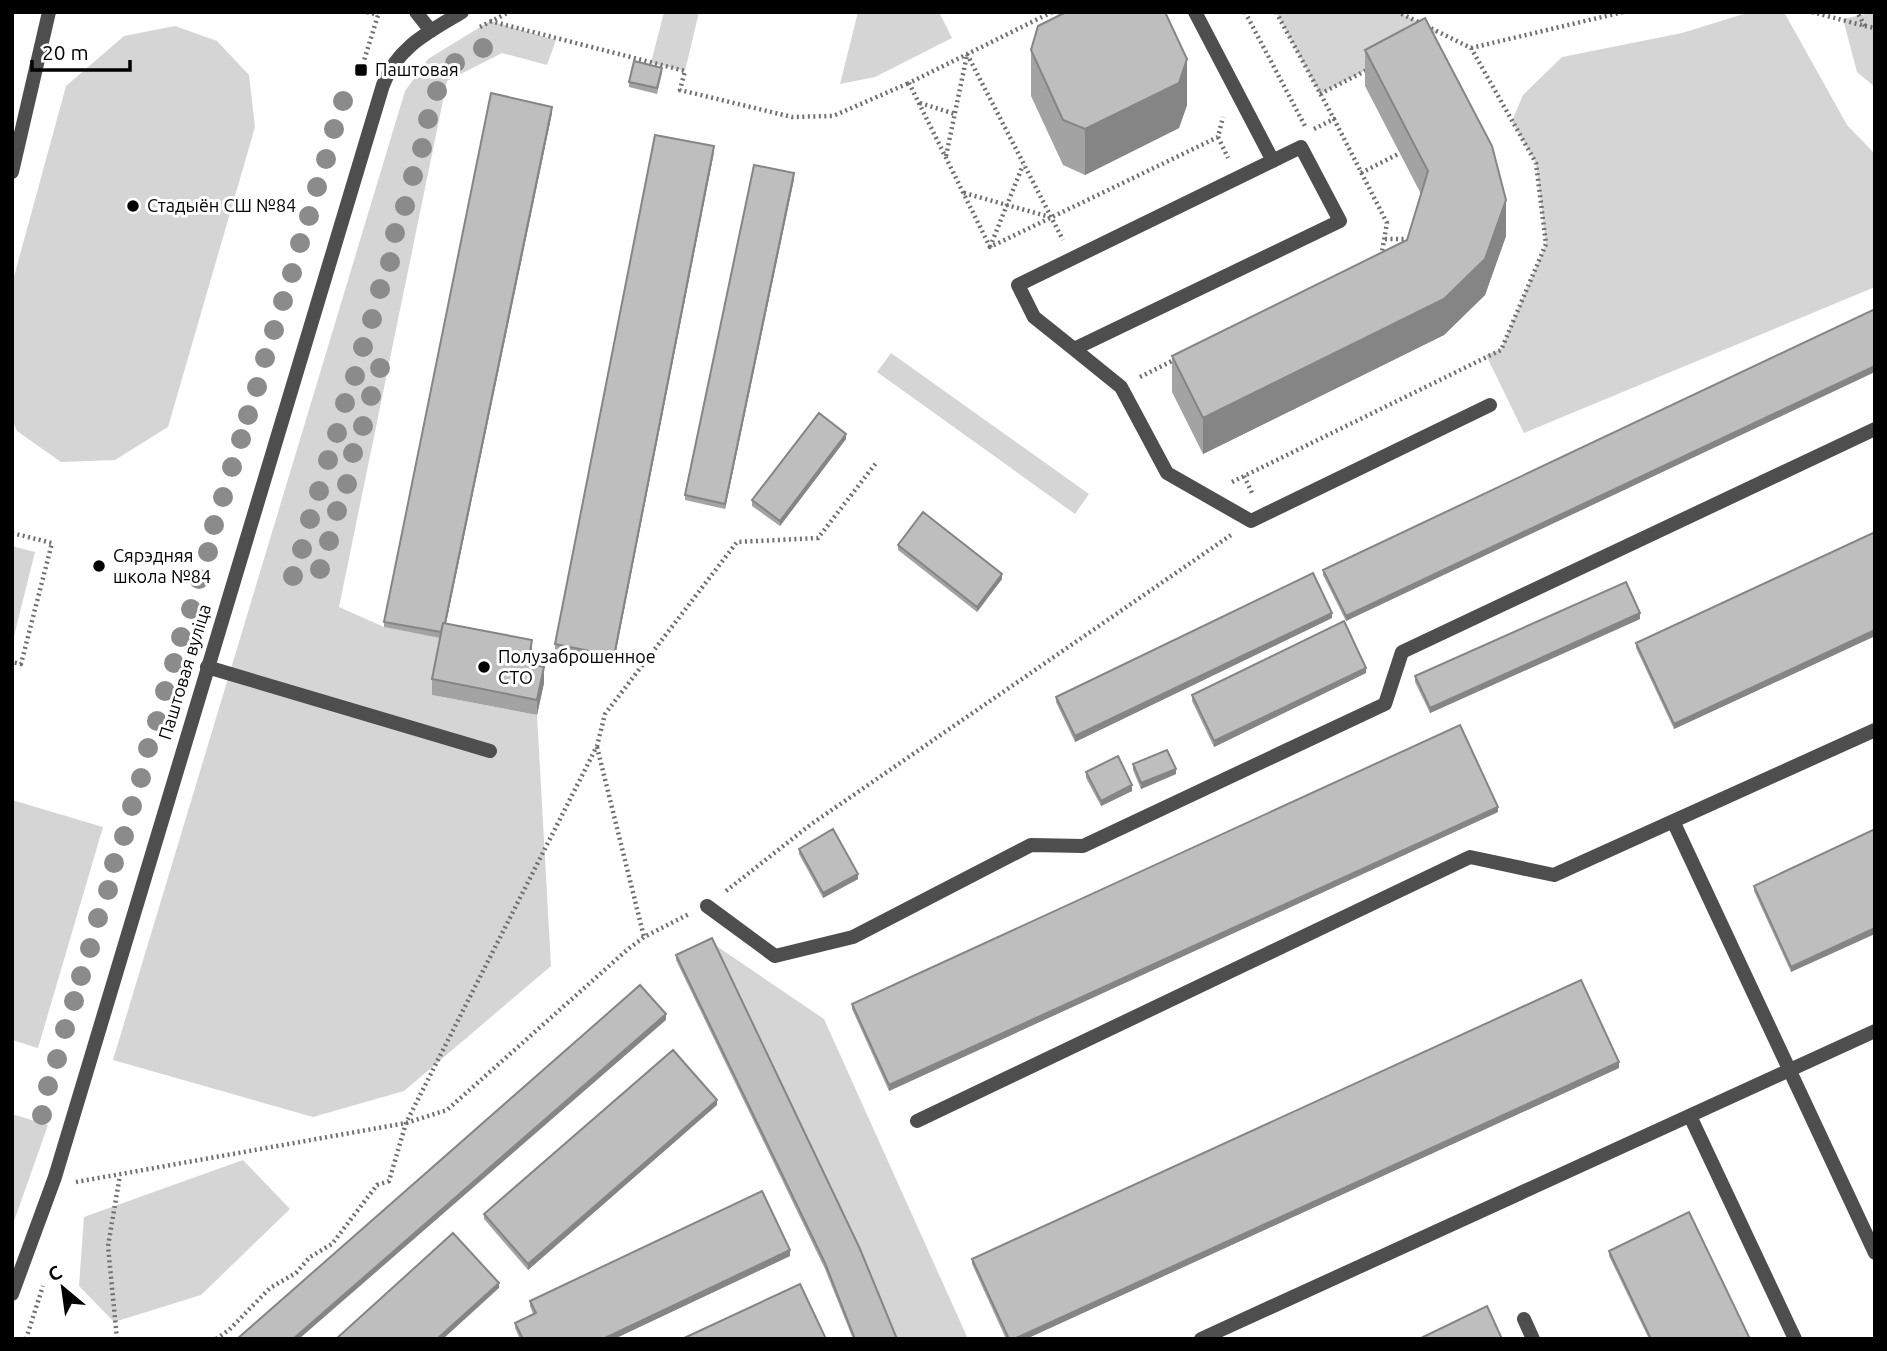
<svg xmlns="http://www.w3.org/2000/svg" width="1887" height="1351" viewBox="0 0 1887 1351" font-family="Ubuntu,sans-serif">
<rect width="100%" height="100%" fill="#fff"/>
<path fill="#d5d5d5" d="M 664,12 L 699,12 L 685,71 L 651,63 Z
M 858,12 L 939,12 L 952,38 L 875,77 L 840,84 Z
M 1276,12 L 1398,12 L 1439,32 L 1320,94 Z
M 1750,12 L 1784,12 L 1847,125 L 1875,154 L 1875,287 L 1524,433 L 1486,355 L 1501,349 L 1546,244 L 1536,163 L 1512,121 L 1523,95 L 1562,57 L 1682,33 Z
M 1875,12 L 1875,87 L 1857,72 L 1843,19 Z
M 490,21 L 556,40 L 547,65 L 502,53 L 447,81 L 339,607 L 384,627 L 443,638 L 432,695 L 537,715 L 551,966 L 404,1091 L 313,1117 L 113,1060 L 405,91 L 428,59 Z
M 175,26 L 217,41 L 249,75 L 255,127 L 168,427 L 115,460 L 61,462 L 17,431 L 12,420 L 12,284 L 66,86 L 124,36 Z
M 891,353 L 1089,494 L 1075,514 L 877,372 Z
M 12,546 L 35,552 L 12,644 Z
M 12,800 L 103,827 L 38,1048 L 12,1040 Z
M 712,943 L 824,1019 L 968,1339 L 895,1339 Z
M 12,1114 L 48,1125 L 12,1227 Z
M 243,1160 L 290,1209 L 201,1295 L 114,1322 L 79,1286 L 84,1217 Z"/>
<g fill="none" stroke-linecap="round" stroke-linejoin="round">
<path stroke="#707070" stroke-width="4.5" stroke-dasharray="2 3.5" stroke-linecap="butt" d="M 367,12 L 378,15
M 1052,12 L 909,83 L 990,247 L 1218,137 L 1223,117
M 1245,12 L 1305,126
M 1276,12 L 1334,119
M 1812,12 L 1865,26 L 1857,12
M 490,21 L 685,71 L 680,90 L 792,117 L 833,116 L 909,83
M 1865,26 L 1875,28
M 480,27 L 509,12
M 1471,48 L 1623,12
M 967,54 L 1063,240
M 361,70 L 379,12
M 1320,94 L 1369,69
M 920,103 L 955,114
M 1314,129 L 1334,119 L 1387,223 L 1381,257
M 1218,137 L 1228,158
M 946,156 L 967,55
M 1361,173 L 1400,153
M 964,193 L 1050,217
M 1385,239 L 1410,239
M 990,247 L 1023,165
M 1140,377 L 1176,359
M 1244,476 L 1253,495
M 1232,482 L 1501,350 L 1546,244 L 1536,163 L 1471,48 L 1398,12
M 12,533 L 52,543 L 21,664 L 12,662
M 597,747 L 644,937
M 726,891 L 810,825 L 1231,535
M 76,1182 L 406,1123 L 447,1110 L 627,950 L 644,937 L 689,914
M 26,1339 L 43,1286
M 117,1339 L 108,1246 L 120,1175
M 216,1339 L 229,1330 L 270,1288 L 296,1273 L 310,1257 L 332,1244 L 377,1185 L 389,1181 L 406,1123 L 597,746 L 605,714 L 737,542 L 818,538 L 876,463"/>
<path stroke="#4e4e4e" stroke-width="14" d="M 1195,12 L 1273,161
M 1301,147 L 1340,221 L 1074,349 L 1034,317 L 1018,285 Z
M 12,172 L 49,12
M 1074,349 L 1121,387 L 1167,473 L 1251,521 L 1490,405
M 207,667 L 490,751
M 1673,821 L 1875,1253
M 707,906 L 775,956 L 853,937 L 1031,845 L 1083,846 L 1385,704 L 1402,652 L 1875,429
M 1690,1116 L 1795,1339
M 917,1121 L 1470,857 L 1554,875 L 1875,730
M 1524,1319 L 1533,1339
M 1201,1339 L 1875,1031"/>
<path stroke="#4e4e4e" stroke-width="14" d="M 416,12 L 431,31
M 12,1294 L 55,1177 L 383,85 C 397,47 429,32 462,12"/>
</g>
<g fill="#8b8b8b">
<circle cx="483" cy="48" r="10"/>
<circle cx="455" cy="63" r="10"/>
<circle cx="437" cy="91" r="10"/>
<circle cx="343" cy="101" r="10"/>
<circle cx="428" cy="119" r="10"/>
<circle cx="334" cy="129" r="10"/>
<circle cx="422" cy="148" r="10"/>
<circle cx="326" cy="159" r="10"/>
<circle cx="413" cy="176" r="10"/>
<circle cx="317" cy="187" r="10"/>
<circle cx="405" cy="206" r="10"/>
<circle cx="309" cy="216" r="10"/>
<circle cx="395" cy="233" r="10"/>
<circle cx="300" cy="243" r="10"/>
<circle cx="390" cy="262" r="10"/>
<circle cx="292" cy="273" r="10"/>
<circle cx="380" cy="289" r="10"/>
<circle cx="283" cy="301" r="10"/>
<circle cx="372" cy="319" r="10"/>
<circle cx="274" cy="330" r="10"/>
<circle cx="363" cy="347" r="10"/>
<circle cx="265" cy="358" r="10"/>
<circle cx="380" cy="368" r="10"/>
<circle cx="355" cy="376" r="10"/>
<circle cx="257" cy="387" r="10"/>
<circle cx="371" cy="396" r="10"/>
<circle cx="345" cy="403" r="10"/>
<circle cx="248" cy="415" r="10"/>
<circle cx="363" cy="426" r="10"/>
<circle cx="337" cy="433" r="10"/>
<circle cx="241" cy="439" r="10"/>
<circle cx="353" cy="453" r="10"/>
<circle cx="328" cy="460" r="10"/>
<circle cx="232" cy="467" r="10"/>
<circle cx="347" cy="484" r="10"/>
<circle cx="319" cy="491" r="10"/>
<circle cx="223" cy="497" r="10"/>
<circle cx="337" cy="511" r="10"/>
<circle cx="310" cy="519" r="10"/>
<circle cx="214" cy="525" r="10"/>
<circle cx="329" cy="541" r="10"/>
<circle cx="302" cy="549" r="10"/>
<circle cx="208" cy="552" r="10"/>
<circle cx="320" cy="569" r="10"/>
<circle cx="293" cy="576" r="10"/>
<circle cx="199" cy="579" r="10"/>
<circle cx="191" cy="609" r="10"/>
<circle cx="181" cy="637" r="10"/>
<circle cx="174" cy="663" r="10"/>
<circle cx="165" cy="691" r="10"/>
<circle cx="157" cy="721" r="10"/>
<circle cx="148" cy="748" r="10"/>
<circle cx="141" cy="778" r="10"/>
<circle cx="132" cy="806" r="10"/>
<circle cx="124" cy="836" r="10"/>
<circle cx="114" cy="863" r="10"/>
<circle cx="108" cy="890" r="10"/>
<circle cx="98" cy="918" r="10"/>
<circle cx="90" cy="948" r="10"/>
<circle cx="81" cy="976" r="10"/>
<circle cx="74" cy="1001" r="10"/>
<circle cx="65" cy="1029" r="10"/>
<circle cx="57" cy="1059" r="10"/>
<circle cx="48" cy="1086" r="10"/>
<circle cx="42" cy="1115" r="10"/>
</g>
<path fill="#a3a3a3" d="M 1031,50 L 1187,105 L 1179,128 L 1085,175 L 1063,165 L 1031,96 Z
M 1365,50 L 1506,236 L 1485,295 L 1444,335 L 1203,454 L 1172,392 L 1172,356 L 1407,240 L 1421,194 L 1365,86 Z
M 662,73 L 657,94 L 629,87 L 629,82 Z
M 552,113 L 446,623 L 532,656 L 531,664 L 544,683 L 537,715 L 432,695 L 432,679 L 440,638 L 384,627 L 384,622 Z
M 714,152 L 614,661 L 555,649 L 555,644 Z
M 794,179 L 725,509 L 685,500 L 685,495 Z
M 1875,309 L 1346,621 L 1323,575 L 1323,570 Z
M 846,439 L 780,526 L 752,506 L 752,500 Z
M 1875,532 L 1875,636 L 1674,729 L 1636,648 L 1636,643 Z
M 898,545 L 1002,579 L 977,612 L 898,550 Z
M 1332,618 L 1075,742 L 1056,702 L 1056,697 Z
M 1640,619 L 1430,713 L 1415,682 L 1415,676 Z
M 1366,673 L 1214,747 L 1192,701 L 1192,695 Z
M 1133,764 L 1176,774 L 1141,789 L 1133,770 Z
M 1086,772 L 1132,791 L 1101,806 L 1086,778 Z
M 1498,812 L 889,1091 L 852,1009 L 852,1004 Z
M 1875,829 L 1791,972 L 1754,891 L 1754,886 Z
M 799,849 L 858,879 L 823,898 L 799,854 Z
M 676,955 L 897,1339 L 853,1339 L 825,1269 L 676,960 Z
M 1619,1068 L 1026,1339 L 1006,1339 L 972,1264 L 972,1259 Z
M 717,1105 L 528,1270 L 484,1219 L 484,1214 Z
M 1609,1251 L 1750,1339 L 1649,1339 L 1609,1256 Z
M 790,1256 L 614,1339 L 520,1339 L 515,1328 L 515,1323 L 533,1314 L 530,1306 L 530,1301 Z"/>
<path fill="#858585" d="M 1187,59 L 1187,105 L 1179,128 L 1085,175 L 1085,129 Z
M 552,107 L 552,113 L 443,638 L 443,633 Z
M 714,146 L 714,152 L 614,661 L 614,656 Z
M 794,173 L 794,179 L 725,509 L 725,504 Z
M 1506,200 L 1506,236 L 1485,295 L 1444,335 L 1203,454 L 1203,418 Z
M 1875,366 L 1875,372 L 1346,621 L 1346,616 Z
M 846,434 L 846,439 L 780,526 L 780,521 Z
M 1002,574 L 1002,579 L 977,612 L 977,607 Z
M 1332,613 L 1332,618 L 1075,742 L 1075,736 Z
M 1640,613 L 1640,619 L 1430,713 L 1430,708 Z
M 1875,630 L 1875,636 L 1674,729 L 1674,724 Z
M 532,640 L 532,656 L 528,679 L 528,664 Z
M 544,667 L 544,683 L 537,715 L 537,700 Z
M 1366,668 L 1366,673 L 1214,747 L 1214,741 Z
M 1176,769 L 1176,774 L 1141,789 L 1141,783 Z
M 1132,785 L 1132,791 L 1101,806 L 1101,801 Z
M 1498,807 L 1498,812 L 889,1091 L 889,1085 Z
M 858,874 L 858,879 L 823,898 L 823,893 Z
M 1875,928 L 1875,934 L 1791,972 L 1791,967 Z
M 666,1014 L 666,1020 L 299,1339 L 293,1339 Z
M 1619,1062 L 1619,1068 L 1026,1339 L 1014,1339 Z
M 717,1100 L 717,1105 L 528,1270 L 528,1264 Z
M 790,1250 L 790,1256 L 614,1339 L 603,1339 Z
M 499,1283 L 499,1288 L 443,1339 L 437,1339 Z"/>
<path fill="#bebebe" stroke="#858585" stroke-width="2" d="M 1066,12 L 1165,12 L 1187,59 L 1179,83 L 1085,129 L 1063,120 L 1031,50 L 1038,26 Z
M 1425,18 L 1492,146 L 1506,200 L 1485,259 L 1444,299 L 1203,418 L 1172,356 L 1407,240 L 1428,171 L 1365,50 Z
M 634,61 L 662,68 L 657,88 L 629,82 Z
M 491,93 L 552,107 L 445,623 L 443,623 L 441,632 L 384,622 Z
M 655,135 L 714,146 L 614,656 L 555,644 Z
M 754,165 L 794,173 L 725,504 L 685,495 Z
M 1875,309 L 1875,366 L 1346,616 L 1323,570 Z
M 819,413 L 846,434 L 780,521 L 752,500 Z
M 923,512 L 1002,574 L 977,607 L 898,545 Z
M 1875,532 L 1875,630 L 1674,724 L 1636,643 Z
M 1313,573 L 1332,613 L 1075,736 L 1056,697 Z
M 1626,582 L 1640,613 L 1430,708 L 1415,676 Z
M 1344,621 L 1366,668 L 1214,741 L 1192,695 Z
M 443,623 L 532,640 L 528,664 L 544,667 L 537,700 L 432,679 Z
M 1460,725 L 1498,807 L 889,1085 L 852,1004 Z
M 1167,750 L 1176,769 L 1141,783 L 1133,764 Z
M 1118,756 L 1132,785 L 1101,801 L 1086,772 Z
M 833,829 L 858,874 L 823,893 L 799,849 Z
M 1875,829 L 1875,928 L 1791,967 L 1754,886 Z
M 712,938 L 860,1249 L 897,1339 L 855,1339 L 825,1263 L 676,955 Z
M 1581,980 L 1619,1062 L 1014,1339 L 1009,1339 L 972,1259 Z
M 640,985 L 666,1014 L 293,1339 L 237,1339 Z
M 673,1050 L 717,1100 L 528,1264 L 484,1214 Z
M 762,1191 L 790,1250 L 603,1339 L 523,1339 L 515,1323 L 536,1313 L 530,1301 Z
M 1689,1212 L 1750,1339 L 1651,1339 L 1609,1251 Z
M 453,1233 L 499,1283 L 437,1339 L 336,1339 Z
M 800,1284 L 826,1339 L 682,1339 Z
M 1487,1306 L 1502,1339 L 1419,1339 Z"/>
<g fill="#000" stroke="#fff" stroke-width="2.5">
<rect x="354" y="63" width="14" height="14" rx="3.5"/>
<circle cx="133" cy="206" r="7"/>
<circle cx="99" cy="566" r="7"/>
<circle cx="484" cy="667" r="7"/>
</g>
<g text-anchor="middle" stroke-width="6" stroke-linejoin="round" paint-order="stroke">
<g font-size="18" fill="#000" stroke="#fff" text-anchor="start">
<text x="375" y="76">Паштовая</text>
<text x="147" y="212">Стадыён СШ №84</text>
<text x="113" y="562">Сярэдняя<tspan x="113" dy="21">школа №84</tspan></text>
<text x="498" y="663">Полузаброшенное<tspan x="498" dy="21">СТО</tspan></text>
</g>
<g font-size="18" fill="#000" stroke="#fff">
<text transform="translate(185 672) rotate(-73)" y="6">Паштовая вуліца</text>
</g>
</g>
<rect width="1887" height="1351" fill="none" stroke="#000000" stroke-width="28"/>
<g transform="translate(63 1288) rotate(331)" stroke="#ffffff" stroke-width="5" paint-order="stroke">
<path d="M0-5L12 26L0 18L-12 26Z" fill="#000000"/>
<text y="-10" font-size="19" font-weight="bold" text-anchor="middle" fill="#000000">С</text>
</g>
<path d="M32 60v10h98v-10" fill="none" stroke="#000000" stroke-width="3.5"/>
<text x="42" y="60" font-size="21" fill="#000000" stroke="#ffffff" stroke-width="5" paint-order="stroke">20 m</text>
</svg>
